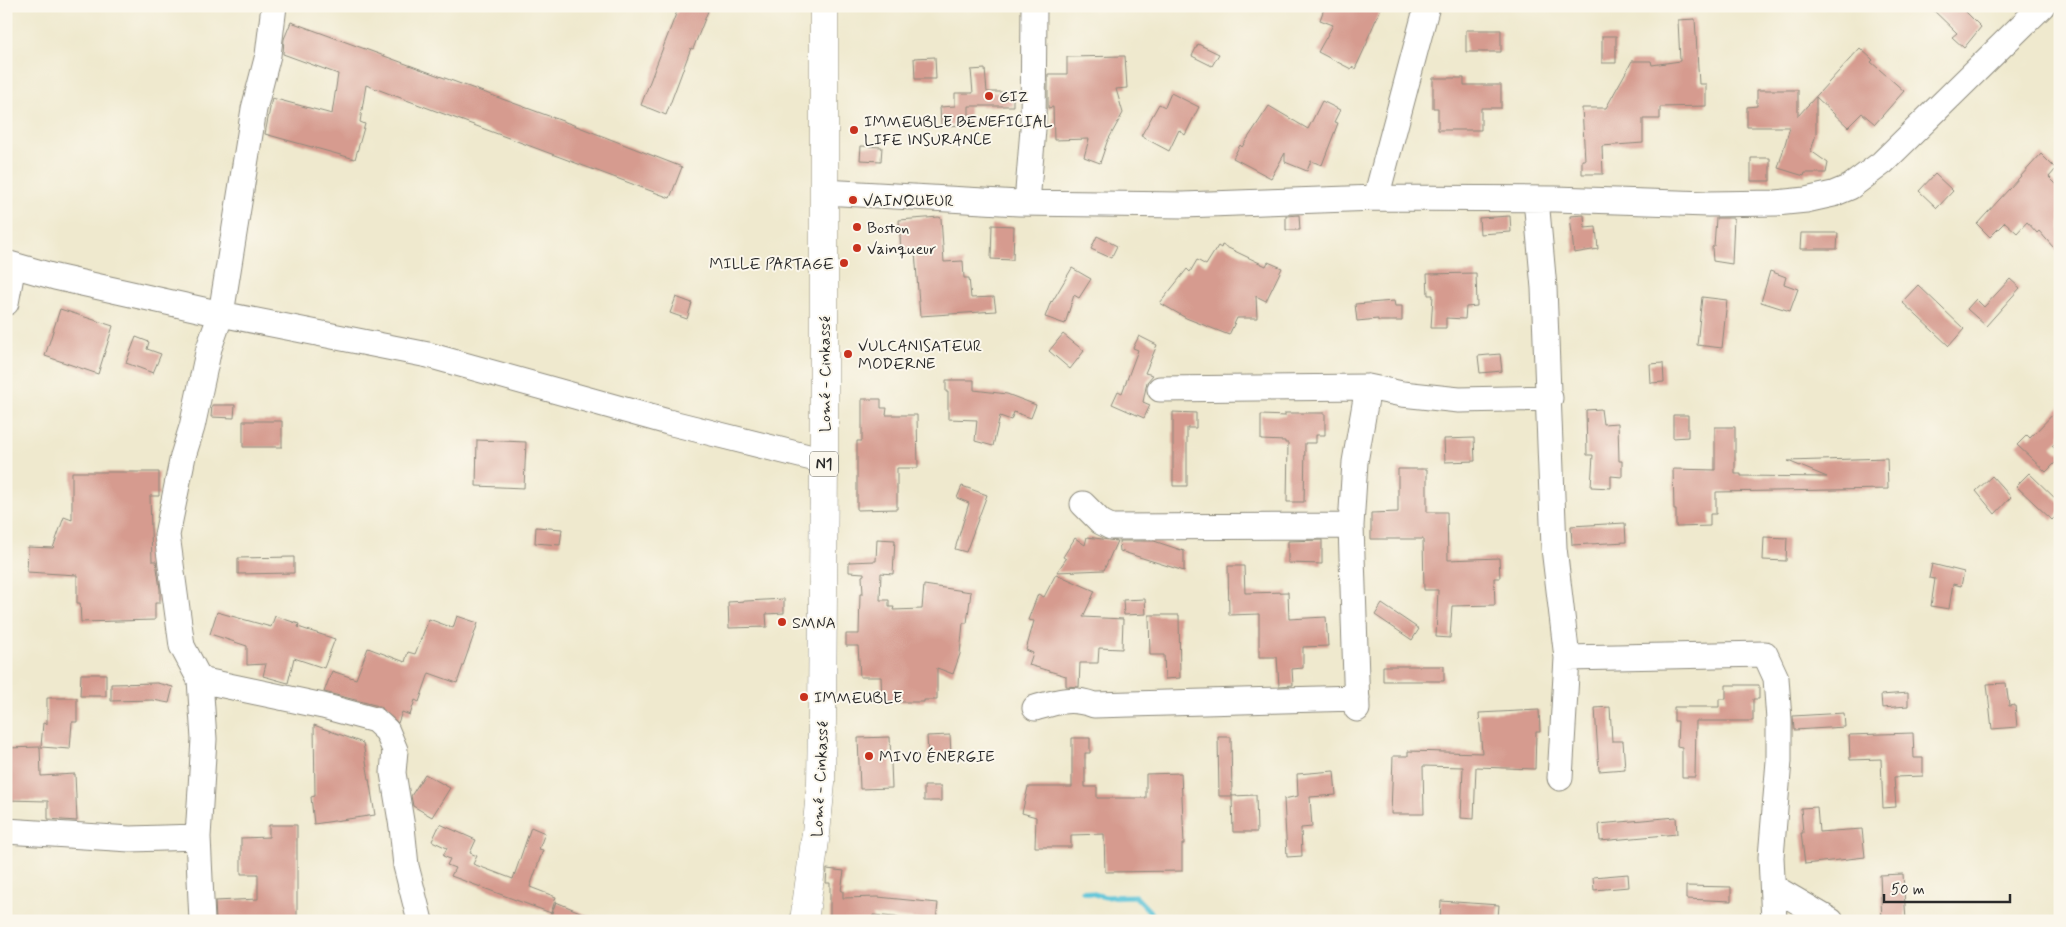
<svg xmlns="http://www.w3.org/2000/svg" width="2066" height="927" viewBox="0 0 2066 927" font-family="Mynerve,sans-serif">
<rect width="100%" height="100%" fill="#fbf7ec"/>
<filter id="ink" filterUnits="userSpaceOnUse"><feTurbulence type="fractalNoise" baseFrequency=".02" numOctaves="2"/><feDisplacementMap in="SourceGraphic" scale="10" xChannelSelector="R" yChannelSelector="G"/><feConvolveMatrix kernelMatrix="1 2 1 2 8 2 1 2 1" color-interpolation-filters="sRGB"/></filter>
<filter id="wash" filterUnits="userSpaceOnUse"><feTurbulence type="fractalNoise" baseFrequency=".0096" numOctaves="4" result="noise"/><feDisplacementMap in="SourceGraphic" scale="20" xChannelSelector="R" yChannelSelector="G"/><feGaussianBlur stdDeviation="1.12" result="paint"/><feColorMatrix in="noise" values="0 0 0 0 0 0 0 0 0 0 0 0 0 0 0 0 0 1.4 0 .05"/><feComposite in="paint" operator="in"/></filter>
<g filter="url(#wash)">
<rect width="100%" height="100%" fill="#efe9ce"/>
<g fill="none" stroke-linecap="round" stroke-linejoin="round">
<path stroke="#5bc4d8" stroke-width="5" d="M 1083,891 L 1105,897 L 1135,896 L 1159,921"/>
</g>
<g id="blocks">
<path fill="#d69b8f" d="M 679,6 L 696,6 L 708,11 L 693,49 L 691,48 L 666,115 L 641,105 Z
M 1325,6 L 1382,6 L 1367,40 L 1368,41 L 1355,69 L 1352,67 L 1351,69 L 1318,52 L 1333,25 L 1320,20 Z
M 1929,6 L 1960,6 L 1981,27 L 1964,48 L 1952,37 L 1957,33 Z
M 1695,19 L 1699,84 L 1706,84 L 1706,106 L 1660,107 L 1660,119 L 1643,119 L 1643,143 L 1602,146 L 1603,174 L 1582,174 L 1582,160 L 1585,160 L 1582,108 L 1606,108 L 1632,61 L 1651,61 L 1652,65 L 1680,61 L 1678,20 Z
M 291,22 L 579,127 L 682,167 L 670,198 L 366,85 L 360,122 L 365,124 L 355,159 L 265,134 L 272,98 L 332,114 L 338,74 L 283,54 L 284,39 Z
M 1466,30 L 1501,30 L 1501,52 L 1466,52 Z
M 1602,36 L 1616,36 L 1616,63 L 1602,63 Z
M 1198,44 L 1219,54 L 1212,66 L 1192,56 Z
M 1860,48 L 1873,60 L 1871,62 L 1904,91 L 1875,124 L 1862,113 L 1848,127 L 1816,97 L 1816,134 L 1811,151 L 1828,163 L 1826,173 L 1805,173 L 1804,176 L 1778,168 L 1790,127 L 1747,127 L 1747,107 L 1757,106 L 1757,90 L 1798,90 L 1798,116 Z
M 1125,56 L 1127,88 L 1116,89 L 1123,113 L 1107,142 L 1100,163 L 1084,157 L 1089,139 L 1054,140 L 1053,107 L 1048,108 L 1048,74 L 1067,74 L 1067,57 Z
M 935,57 L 936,79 L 915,79 L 914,58 Z
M 985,69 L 987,92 L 1013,92 L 1013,106 L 969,106 L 969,125 L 941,126 L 940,107 L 955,106 L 955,93 L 973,93 L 971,70 Z
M 1433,78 L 1464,78 L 1464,85 L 1501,85 L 1501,108 L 1481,108 L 1481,130 L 1438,130 L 1438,108 L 1433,108 Z
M 1171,93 L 1199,107 L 1185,135 L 1179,130 L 1169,151 L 1141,136 L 1159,104 L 1165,107 Z
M 1322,101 L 1340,110 L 1334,122 L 1338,123 L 1322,165 L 1311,161 L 1307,171 L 1285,162 L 1285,153 L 1271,178 L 1233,158 L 1240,145 L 1242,147 L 1269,106 L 1308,129 Z
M 861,146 L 882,147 L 881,161 L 860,160 Z
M 2041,154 L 2056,169 L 2049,177 L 2060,188 L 2060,255 L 2039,231 L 2037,233 L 2027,222 L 2017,233 L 2005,222 L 1990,237 L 1977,224 Z
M 1751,158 L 1770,158 L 1770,181 L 1751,181 Z
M 1935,174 L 1953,191 L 1937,208 L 1919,191 Z
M 1299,215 L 1300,230 L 1286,230 L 1286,216 Z
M 1584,215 L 1585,228 L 1596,227 L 1598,249 L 1574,253 L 1570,216 Z
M 1510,216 L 1511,232 L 1480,234 L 1479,218 Z
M 939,217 L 941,218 L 944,262 L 963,261 L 964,278 L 969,278 L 971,298 L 994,297 L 996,311 L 920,316 L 915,252 L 901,253 L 899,220 Z
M 1716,218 L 1734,218 L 1732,264 L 1713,261 L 1712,247 L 1714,246 Z
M 992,225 L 1014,226 L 1013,260 L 991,259 Z
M 1801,233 L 1838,233 L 1837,249 L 1800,249 Z
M 1097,236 L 1117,246 L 1111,258 L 1091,249 Z
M 1222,245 L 1266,266 L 1268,262 L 1282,268 L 1266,301 L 1256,296 L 1257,318 L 1237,318 L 1229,335 L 1186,318 L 1160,303 L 1187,269 L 1190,272 L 1197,260 L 1206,265 L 1218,246 L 1221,248 Z
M 1072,268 L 1091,279 L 1079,298 L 1074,295 L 1065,324 L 1045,317 L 1051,301 L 1052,302 Z
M 1770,271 L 1786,277 L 1784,284 L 1798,289 L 1790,311 L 1761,302 Z
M 1476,273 L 1477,306 L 1466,307 L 1465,319 L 1446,318 L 1446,328 L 1431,328 L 1433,295 L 1428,295 L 1427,274 Z
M 2010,279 L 2020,288 L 1986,326 L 1967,309 L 1976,299 L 1984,307 Z
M 1918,285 L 1964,329 L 1949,346 L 1902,302 Z
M 676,297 L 692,303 L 687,319 L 670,313 Z
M 1702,297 L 1727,300 L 1722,348 L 1697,345 Z
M 1394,301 L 1395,306 L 1402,306 L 1402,321 L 1378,321 L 1378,319 L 1357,321 L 1355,304 Z
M 60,309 L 113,326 L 98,374 L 45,356 Z
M 1063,334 L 1084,351 L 1070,369 L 1049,351 Z
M 1139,336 L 1157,345 L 1145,373 L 1153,375 L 1147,382 L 1143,402 L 1150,405 L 1144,418 L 1112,404 L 1118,391 L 1122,393 L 1138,350 L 1133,348 Z
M 136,337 L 149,342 L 147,349 L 161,354 L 153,373 L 126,363 Z
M 1500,354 L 1502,371 L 1480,373 L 1478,356 Z
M 1663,363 L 1664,382 L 1651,383 L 1650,364 Z
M 946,380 L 974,380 L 974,390 L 1007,394 L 1036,405 L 1031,418 L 1014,412 L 1011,420 L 1000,416 L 993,446 L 975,441 L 977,420 L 948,419 L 948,392 L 946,392 Z
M 862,399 L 881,399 L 881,408 L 887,408 L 886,415 L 917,415 L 918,468 L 897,468 L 897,509 L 857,510 L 857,441 L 862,441 Z
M 212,405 L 235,405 L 234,418 L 211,417 Z
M 2060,407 L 2060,439 L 2052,446 L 2060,453 L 2060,458 L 2046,472 L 2017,445 L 2027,435 L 2030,438 Z
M 1601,409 L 1603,424 L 1618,423 L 1619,461 L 1622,461 L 1622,477 L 1611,476 L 1611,488 L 1591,487 L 1593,455 L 1587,455 L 1586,410 Z
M 1173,412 L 1196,413 L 1196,428 L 1187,428 L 1187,486 L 1173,486 Z
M 1285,413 L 1325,413 L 1325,435 L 1316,435 L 1316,443 L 1305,443 L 1304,502 L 1287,502 L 1288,443 L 1285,443 L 1285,441 L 1261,440 L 1261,415 L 1285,416 Z
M 1673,415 L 1688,415 L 1688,437 L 1673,438 Z
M 243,421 L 282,421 L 282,447 L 243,447 Z
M 1715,427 L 1735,427 L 1735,474 L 1741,474 L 1741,476 L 1827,477 L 1788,461 L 1887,458 L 1888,489 L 1716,492 L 1716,514 L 1710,514 L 1710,526 L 1676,527 L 1676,510 L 1674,510 L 1673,469 L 1715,470 Z
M 1474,438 L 1475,461 L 1445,462 L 1444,439 Z
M 477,440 L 526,442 L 524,488 L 476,486 Z
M 1398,469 L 1427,469 L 1427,512 L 1447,512 L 1448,560 L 1499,558 L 1500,578 L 1494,578 L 1495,605 L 1452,606 L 1450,638 L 1436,637 L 1438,590 L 1424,590 L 1423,539 L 1371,539 L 1371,513 L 1398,512 Z
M 72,472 L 159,472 L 159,496 L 150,496 L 152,561 L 156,561 L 160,589 L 160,603 L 155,603 L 155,620 L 81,622 L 80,603 L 77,603 L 77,575 L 27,572 L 28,547 L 53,548 L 64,517 L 72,520 Z
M 2029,473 L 2060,503 L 2060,512 L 2052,520 L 2016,486 Z
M 1992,476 L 2011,497 L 1995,514 L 1976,491 Z
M 962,486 L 987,495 L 966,552 L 955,549 L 969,503 L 957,498 Z
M 1625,523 L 1626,542 L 1572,545 L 1571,526 Z
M 536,527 L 562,529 L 560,545 L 535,543 Z
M 1087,537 L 1117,541 L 1104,570 L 1057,572 L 1066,559 L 1063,557 L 1075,538 L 1085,545 Z
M 1764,537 L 1787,538 L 1786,561 L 1763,560 Z
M 877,539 L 895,540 L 893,574 L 881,573 L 880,600 L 889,600 L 889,607 L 894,607 L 893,610 L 922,609 L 924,585 L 971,592 L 967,623 L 963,623 L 960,654 L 953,674 L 937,668 L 937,700 L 924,700 L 924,702 L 882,702 L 881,677 L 860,677 L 858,646 L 846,646 L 846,634 L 859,634 L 860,594 L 863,594 L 862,576 L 864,575 L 864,573 L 849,572 L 849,562 L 876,561 Z
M 1322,540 L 1322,564 L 1288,563 L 1288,541 Z
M 1119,541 L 1154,541 L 1184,551 L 1184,571 L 1120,551 Z
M 294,557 L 294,573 L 238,574 L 238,558 Z
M 1932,564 L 1964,572 L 1961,586 L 1953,584 L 1949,609 L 1931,606 L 1935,579 L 1929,578 Z
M 1228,566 L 1244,566 L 1245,593 L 1288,592 L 1289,619 L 1326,617 L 1328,646 L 1303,647 L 1303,668 L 1292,669 L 1293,685 L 1279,686 L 1277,657 L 1259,657 L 1259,614 L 1229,615 Z
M 1056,574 L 1095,591 L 1083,617 L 1123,619 L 1122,649 L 1099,648 L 1098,663 L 1080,663 L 1079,687 L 1066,686 L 1066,676 L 1029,665 L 1033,653 L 1026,650 L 1034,621 L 1028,620 L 1038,594 L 1044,597 Z
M 784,599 L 784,613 L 766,614 L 767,627 L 729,628 L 728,602 Z
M 1145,599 L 1146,614 L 1124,615 L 1123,600 Z
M 1382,604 L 1419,629 L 1412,640 L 1375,615 Z
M 217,612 L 271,627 L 275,616 L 299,624 L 298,627 L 335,639 L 324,668 L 294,658 L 288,683 L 263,676 L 266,664 L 247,665 L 247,646 L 210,634 Z
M 1149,615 L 1179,615 L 1180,678 L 1165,679 L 1164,655 L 1150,655 Z
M 457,616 L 478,623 L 457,683 L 429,673 L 419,702 L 415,700 L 410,715 L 402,712 L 398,723 L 379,706 L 324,692 L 332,671 L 356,679 L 368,648 L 405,662 L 408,652 L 415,654 L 429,619 L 453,628 Z
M 1383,666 L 1444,666 L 1444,681 L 1383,681 Z
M 81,674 L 106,674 L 106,696 L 80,696 Z
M 157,683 L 173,687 L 169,703 L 153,700 L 111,701 L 111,684 Z
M 2006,683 L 2009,706 L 2015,705 L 2017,727 L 1992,729 L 1987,684 Z
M 1726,685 L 1759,685 L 1759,699 L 1753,699 L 1753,721 L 1696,721 L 1695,777 L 1682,777 L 1682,747 L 1677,746 L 1678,721 L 1674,721 L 1674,707 L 1719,707 L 1719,699 L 1726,699 Z
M 1908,693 L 1908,706 L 1882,708 L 1881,695 Z
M 47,698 L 77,698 L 77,722 L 72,722 L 70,749 L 41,747 L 43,723 L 47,724 Z
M 1610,707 L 1612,741 L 1623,741 L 1625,769 L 1599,771 L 1595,708 Z
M 1539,710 L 1540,732 L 1536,732 L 1535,769 L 1476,767 L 1474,819 L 1461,818 L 1463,767 L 1423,766 L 1424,814 L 1391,814 L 1393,756 L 1408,756 L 1408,751 L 1482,753 L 1479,713 Z
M 1844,713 L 1845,727 L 1794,730 L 1793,716 Z
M 314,725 L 363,743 L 375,815 L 314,824 L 311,797 L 315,796 Z
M 1913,733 L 1914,758 L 1923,758 L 1923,776 L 1894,777 L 1896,807 L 1883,808 L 1881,759 L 1850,760 L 1849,735 Z
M 950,735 L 951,755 L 928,755 L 927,736 Z
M 890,737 L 892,788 L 860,789 L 858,738 Z
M 1218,737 L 1231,737 L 1232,796 L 1219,796 Z
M 1072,738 L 1090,738 L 1090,753 L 1085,753 L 1085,787 L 1097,787 L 1097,798 L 1146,798 L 1146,774 L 1181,773 L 1184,844 L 1182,844 L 1182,871 L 1105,872 L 1104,834 L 1071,835 L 1071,847 L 1035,847 L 1036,817 L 1022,813 L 1028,787 L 1072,787 Z
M 40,747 L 41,776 L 75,774 L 77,821 L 48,819 L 48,801 L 6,800 L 6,748 Z
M 1334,771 L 1336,795 L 1310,797 L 1312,827 L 1301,828 L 1302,856 L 1287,857 L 1284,799 L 1298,796 L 1297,774 Z
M 425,774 L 450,788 L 432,817 L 413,806 L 411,796 Z
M 924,786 L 941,786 L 941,801 L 924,801 Z
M 1256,795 L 1257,832 L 1233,832 L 1232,796 Z
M 1817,807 L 1819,832 L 1862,829 L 1865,857 L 1805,864 L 1801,833 L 1803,833 L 1801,808 Z
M 1676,817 L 1677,834 L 1600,841 L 1599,824 Z
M 440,824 L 476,840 L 470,853 L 477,856 L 473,864 L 513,879 L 531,827 L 545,833 L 539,849 L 543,850 L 530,887 L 556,897 L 551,913 L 451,876 L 455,868 L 447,865 L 450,859 L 443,856 L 447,848 L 432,841 Z
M 269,825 L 297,825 L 297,921 L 216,921 L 215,901 L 258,899 L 258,874 L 241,874 L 241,838 L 269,837 Z
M 827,869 L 844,871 L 841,891 L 843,891 L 843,898 L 878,897 L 938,903 L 936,921 L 873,915 L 873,920 L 830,921 L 830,883 L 826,883 Z
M 1628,874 L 1629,887 L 1594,890 L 1593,877 Z
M 1903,874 L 1906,921 L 1882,921 L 1880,875 Z
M 1686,886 L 1731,887 L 1731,901 L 1686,899 Z
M 1441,901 L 1499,905 L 1498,918 L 1473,916 L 1473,921 L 1440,921 Z
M 556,902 L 599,920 L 599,921 L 549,921 Z"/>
</g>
</g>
<g filter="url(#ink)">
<use href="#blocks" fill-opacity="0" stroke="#8d8a7c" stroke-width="1"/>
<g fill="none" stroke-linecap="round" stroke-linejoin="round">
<defs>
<path id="minor" d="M 824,192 L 1019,203 L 1183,205 L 1376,198 L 1555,199 L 1708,204 L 1776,203 L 1806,200 L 1833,194 L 1850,187 L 1882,163 L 2042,6
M 1376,198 L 1427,6
M 1536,199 L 1544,288 L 1554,548 L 1567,658 L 1560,778
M 1027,203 L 1033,129 L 1034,6
M 6,263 L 55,277 L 221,314 L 428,355 L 668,422 L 824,461
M 6,303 L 13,265
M 1160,389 L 1368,387 L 1402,394 L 1459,400 L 1550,398
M 1083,504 L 1101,522 L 1111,527 L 1351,526
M 1567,658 L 1765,654 L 1776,678 L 1779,720 L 1779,761 L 1771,857 L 1774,921
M 200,680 L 323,706 L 375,720 L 387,731 L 395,750 L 393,773 L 402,827 L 406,866 L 420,921
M 1035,708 C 1059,701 1071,697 1094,705 L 1357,698
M 1357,709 L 1351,526 L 1355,462 L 1368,387
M 6,831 L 130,839 L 198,837
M 1773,887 L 1831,921
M 202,921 L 198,837 L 204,739 L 200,680 L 182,646 L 167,535 L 183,456 L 192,427 L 209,348 L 221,314 L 254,109 L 268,55 L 274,6"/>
<path id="highway" d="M 804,921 L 816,833 L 821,783 L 822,720 L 824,461 L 824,6"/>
</defs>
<use href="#minor" stroke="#8d8a7c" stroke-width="27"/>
<use href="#highway" stroke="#8d8a7c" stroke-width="29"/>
<use href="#minor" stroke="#fff" stroke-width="25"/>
<use href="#highway" stroke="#fff" stroke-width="28"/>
</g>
</g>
<g fill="#c8321e" stroke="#fbf7ec" stroke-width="2">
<circle cx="989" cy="96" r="5"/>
<circle cx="854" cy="130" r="5"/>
<circle cx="853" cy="200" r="5"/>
<circle cx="857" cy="227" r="5"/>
<circle cx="857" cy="248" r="5"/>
<circle cx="844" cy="263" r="5"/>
<circle cx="848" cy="354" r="5"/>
<circle cx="782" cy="622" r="5"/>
<circle cx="804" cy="697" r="5"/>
<circle cx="869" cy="756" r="5"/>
</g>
<g text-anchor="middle" stroke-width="4" stroke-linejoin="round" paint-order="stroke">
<rect fill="#fbf7ec" stroke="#696865" stroke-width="1" x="810" y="451.5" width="28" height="25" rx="4"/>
<g font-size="15" font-weight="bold" fill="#2b2b2b">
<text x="824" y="469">N1</text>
</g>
<g font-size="16" fill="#2b2b2b" stroke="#fbf7ec" text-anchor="start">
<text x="999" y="102">GIZ</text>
<text x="864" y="127">IMMEUBLE BENEFICIAL<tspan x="864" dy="18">LIFE INSURANCE</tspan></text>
<text x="863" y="206">VAINQUEUR</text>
<text x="867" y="233">Boston</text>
<text x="867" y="254">Vainqueur</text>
<text x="834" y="269" text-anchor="end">MILLE PARTAGE</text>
<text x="858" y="351">VULCANISATEUR<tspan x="858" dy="18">MODERNE</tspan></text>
<text x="792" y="628">SMNA</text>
<text x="814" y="703">IMMEUBLE</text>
<text x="879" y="762">MIVO ÉNERGIE</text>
</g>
<g font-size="16" fill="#2b2b2b" stroke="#fbf7ec">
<text transform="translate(824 374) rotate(-90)" y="6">Lomé - Cinkassé</text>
<text transform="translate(819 779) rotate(-87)" y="6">Lomé - Cinkassé</text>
</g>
</g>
<rect width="2066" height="927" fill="none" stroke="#fbf7ec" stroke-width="25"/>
<path d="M1884 894v8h126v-8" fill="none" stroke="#2b2b2b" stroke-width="2.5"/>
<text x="1891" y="894" font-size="15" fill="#2b2b2b" stroke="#fbf7ec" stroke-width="4" paint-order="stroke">50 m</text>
</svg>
